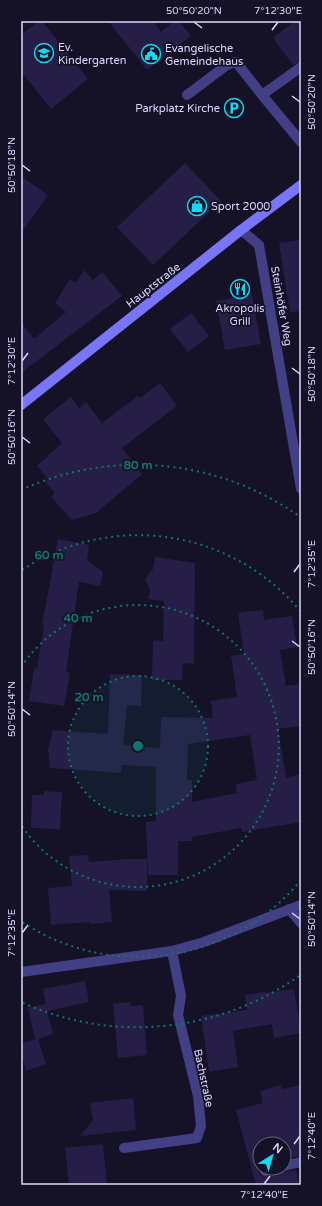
<svg xmlns="http://www.w3.org/2000/svg" width="322" height="1206" viewBox="0 0 322 1206" font-family="'Varela Round',sans-serif">
<rect width="100%" height="100%" fill="#151127"/>
<path fill="#271e47" fill-rule="evenodd" d="M 39,21 L 42,21 L 88,79 L 51,109 L 21,71 L 21,35 Z
M 108,21 L 153,21 L 161,32 L 174,21 L 179,21 L 191,36 L 147,70 Z
M 295,21 L 301,21 L 301,61 L 293,65 L 273,38 Z
M 185,163 L 221,201 L 153,265 L 117,227 Z
M 21,176 L 48,195 L 21,233 Z
M 301,240 L 301,311 L 290,312 L 279,243 Z
M 84,270 L 93,280 L 102,272 L 122,296 L 21,373 L 21,322 L 34,339 L 66,312 L 55,303 L 70,279 L 76,283 Z
M 252,295 L 261,344 L 225,350 L 216,301 Z
M 191,313 L 209,336 L 188,352 L 170,329 Z
M 160,383 L 177,406 L 122,448 L 142,474 L 96,513 L 72,520 L 51,497 L 55,493 L 45,482 L 48,479 L 37,466 L 62,443 L 43,419 L 71,397 L 79,408 L 86,402 L 102,423 L 138,396 L 140,398 Z
M 58,539 L 89,545 L 87,560 L 103,572 L 100,586 L 79,582 L 66,672 L 70,673 L 64,706 L 29,701 L 34,668 L 37,669 L 44,625 L 42,625 Z
M 155,557 L 195,563 L 194,664 L 183,663 L 182,680 L 152,680 L 153,640 L 163,641 L 164,601 L 148,599 L 150,590 L 145,579 L 153,569 Z
M 263,610 L 264,620 L 292,616 L 297,647 L 280,650 L 286,686 L 301,684 L 301,726 L 278,729 L 286,778 L 301,774 L 301,822 L 242,832 L 241,828 L 192,837 L 192,841 L 178,841 L 178,875 L 148,875 L 146,822 L 156,821 L 156,767 L 121,765 L 121,773 L 50,768 L 48,749 L 53,730 L 108,734 L 110,674 L 142,675 L 141,706 L 127,705 L 123,745 L 160,748 L 161,717 L 213,718 L 211,701 L 237,697 L 231,656 L 244,654 L 238,613 ZM 250,735 L 257,780 L 236,784 L 237,793 L 192,802 L 192,780 L 187,780 L 188,744 Z
M 44,791 L 62,792 L 60,829 L 31,828 L 32,795 L 44,795 Z
M 88,855 L 89,862 L 129,859 L 147,859 L 147,891 L 109,890 L 112,922 L 90,924 L 90,922 L 51,925 L 48,888 L 72,886 L 69,856 Z
M 85,981 L 89,1002 L 47,1011 L 53,1034 L 38,1039 L 46,1064 L 26,1071 L 21,1053 L 21,1043 L 35,1040 L 28,1008 L 46,1004 L 43,989 Z
M 294,989 L 301,1033 L 274,1038 L 272,1024 L 233,1031 L 238,1067 L 209,1072 L 201,1016 L 247,1010 L 245,995 L 263,992 L 266,992 L 266,993 Z
M 130,1002 L 131,1006 L 143,1005 L 147,1055 L 118,1058 L 113,1004 Z
M 281,1085 L 282,1089 L 301,1085 L 301,1156 L 284,1159 L 284,1144 L 260,1144 L 260,1167 L 259,1172 L 261,1176 L 266,1177 L 279,1174 L 283,1172 L 296,1170 L 299,1185 L 256,1185 L 236,1110 L 263,1103 L 260,1091 Z
M 133,1098 L 136,1130 L 80,1136 L 93,1120 L 90,1103 Z
M 103,1144 L 107,1185 L 69,1185 L 65,1148 Z"/>
<g fill="none" stroke-linecap="round" stroke-linejoin="round">
<path stroke="#423f84" stroke-width="10" d="M 187,95 L 227,65 L 236,62 L 262,95 L 301,142
M 262,95 L 301,67
M 124,1148 L 197,1138 L 201,1126 L 198,1096 L 178,1015 L 181,996 L 172,951
M 284,1166 L 301,1162
M 265,1171 L 278,1168"/>
<path stroke="#423f84" stroke-width="10" d="M 241,230 L 259,245 L 301,489
M 289,909 L 301,923
M 21,972 L 172,951 L 204,942 L 301,905"/>
<path stroke="#7975f8" stroke-width="10" d="M 21,405 L 241,230 L 301,185"/>
</g>
<path fill="none" stroke="#ddd9fd" stroke-width="1.5" d="M 194,22 L 202,28M 272,30 L 278,22M 292,96 L 300,102M 22,165 L 30,171M 22,361 L 28,353M 292,368 L 300,374M 22,437 L 30,443M 294,572 L 300,564M 292,641 L 300,647M 22,709 L 30,715M 292,913 L 300,919M 22,933 L 28,925M 294,1144 L 300,1136M 264,1184 L 270,1176"/>
<circle cx="138" cy="746" r="70" fill="#0f766e" fill-opacity=".12"/>
<g fill="none" stroke="#0f766e" stroke-width="2" stroke-dasharray="2 4">
<circle cx="138" cy="746" r="70"/>
<path d="M21 667A141 141 0 1 1 21 825"/>
<path d="M301 880A211 211 0 0 1 22 922M22 570A211 211 0 0 1 301 612"/>
<path d="M299 976A281 281 0 0 1 21 1002M21 490A281 281 0 0 1 299 516"/>
</g>
<defs>
<symbol id="school-ring" viewBox="-11 -11 22 22"><circle r="9.5" fill="#151127" stroke="#10dbf3" stroke-width="1.5"/><path d="M0-5L7-2L0 1L-7-2ZM-4 1L0 2.5L4 1V4Q0 6-4 4Z" fill="#10dbf3"/></symbol>
<symbol id="civic-ring" viewBox="-11 -11 22 22"><circle r="9.5" fill="#151127" stroke="#10dbf3" stroke-width="1.5"/><path d="M-.6-6.5H3V-4.5H.6V-3L4-1V1h2V6H-6V1h2V-1L-.6-3ZM-1.2 2.5V6h2.4V2.5Z" fill="#10dbf3"/></symbol>
<symbol id="parking-ring" viewBox="-11 -11 22 22"><circle r="9.5" fill="#151127" stroke="#10dbf3" stroke-width="1.5"/><path d="M-3.5-5.5H1a3.5 3.5 0 0 1 0 7H-1V5.5H-3.5ZM-1-3.4V-.6H.8a1.4 1.4 0 0 0 0-2.8Z" fill="#10dbf3"/></symbol>
<symbol id="shop-ring" viewBox="-11 -11 22 22"><circle r="9.5" fill="#151127" stroke="#10dbf3" stroke-width="1.5"/><path d="M-5-2.5h2.3a2.7 3.5 0 0 1 5.4 0H5L5.5 6h-11ZM-1.5-2.5h3a1.5 2.3 0 0 0-3 0Z" fill="#10dbf3"/></symbol>
<symbol id="restaurant-ring" viewBox="-11 -11 22 22"><circle r="9.5" fill="#151127" stroke="#10dbf3" stroke-width="1.5"/><path d="M-5-6h1v4h1v-4h1v4h1v-4h1v5L-1.5 .5V6h-2V.5L-5-1ZM5-6V6H3V1.5H1.5Q1.5-4 5-6Z" fill="#10dbf3"/></symbol>
</defs>
<g fill-rule="evenodd">
<use href="#school-ring" x="33" y="42" width="22" height="22"/>
<use href="#civic-ring" x="140" y="43" width="22" height="22"/>
<use href="#parking-ring" x="223" y="97" width="22" height="22"/>
<use href="#shop-ring" x="186" y="195" width="22" height="22"/>
<use href="#restaurant-ring" x="229" y="278" width="22" height="22"/>
</g>
<g text-anchor="middle" stroke-width="3.5" stroke-linejoin="round" paint-order="stroke">
<g font-size="11" fill="#ddd9fd" stroke="#151127" text-anchor="start">
<text x="58" y="51">Ev.<tspan x="58" dy="13">Kindergarten</tspan></text>
<text x="165" y="52">Evangelische<tspan x="165" dy="13">Gemeindehaus</tspan></text>
<text x="220" y="112" text-anchor="end">Parkplatz Kirche</text>
<text x="211" y="210">Sport 2000</text>
<text x="240" y="312" text-anchor="middle">Akropolis<tspan x="240" dy="13">Grill</tspan></text>
</g>
<g font-size="11" fill="#ddd9fd" stroke="#151127">
<text transform="translate(153 285) rotate(-38)" y="4">Hauptstraße</text>
<text transform="translate(282 306) rotate(80)" y="4">Steinhöfer Weg</text>
<text transform="translate(204 1078) rotate(78)" y="4">Bachstraße</text>
</g>
</g>
<circle cx="138" cy="746" r="6" fill="#0f766e" stroke="#151127" stroke-width="2"/>
<g font-size="12" text-anchor="middle" font-weight="bold" fill="#0f766e" stroke="#151127" stroke-width="3.5" stroke-linejoin="round" paint-order="stroke">
<text x="138" y="469">80 m</text>
<text x="49" y="559">60 m</text>
<text x="78" y="622">40 m</text>
<text x="89" y="701">20 m</text>
</g>
<rect width="322" height="1206" fill="none" stroke="#151127" stroke-width="44"/>
<g transform="translate(272 1156) rotate(37)"><circle r="19" fill="#151127" stroke="#65617d"/>
<path d="M0-3L7 15L0 10L-7 15Z" fill="#10dbf3"/>
<text y="-6" font-size="11" font-weight="bold" text-anchor="middle" fill="#ddd9fd">N</text>
</g>
<rect x="22" y="22" width="278" height="1162" fill="none" stroke="#ddd9fd" stroke-width="1.5"/>
<g font-size="10" text-anchor="middle" fill="#ddd9fd">
<text x="194" y="14">50°50'20"N</text>
<text x="278" y="14">7°12'30"E</text>
<text transform="translate(311 102) rotate(-90)" y="4">50°50'20"N</text>
<text transform="translate(11 165) rotate(-90)" y="4">50°50'18"N</text>
<text transform="translate(11 361) rotate(-90)" y="4">7°12'30"E</text>
<text transform="translate(311 374) rotate(-90)" y="4">50°50'18"N</text>
<text transform="translate(11 437) rotate(-90)" y="4">50°50'16"N</text>
<text transform="translate(311 564) rotate(-90)" y="4">7°12'35"E</text>
<text transform="translate(311 647) rotate(-90)" y="4">50°50'16"N</text>
<text transform="translate(11 709) rotate(-90)" y="4">50°50'14"N</text>
<text transform="translate(311 919) rotate(-90)" y="4">50°50'14"N</text>
<text transform="translate(11 933) rotate(-90)" y="4">7°12'35"E</text>
<text transform="translate(311 1136) rotate(-90)" y="4">7°12'40"E</text>
<text x="264" y="1198">7°12'40"E</text>
</g>
</svg>
